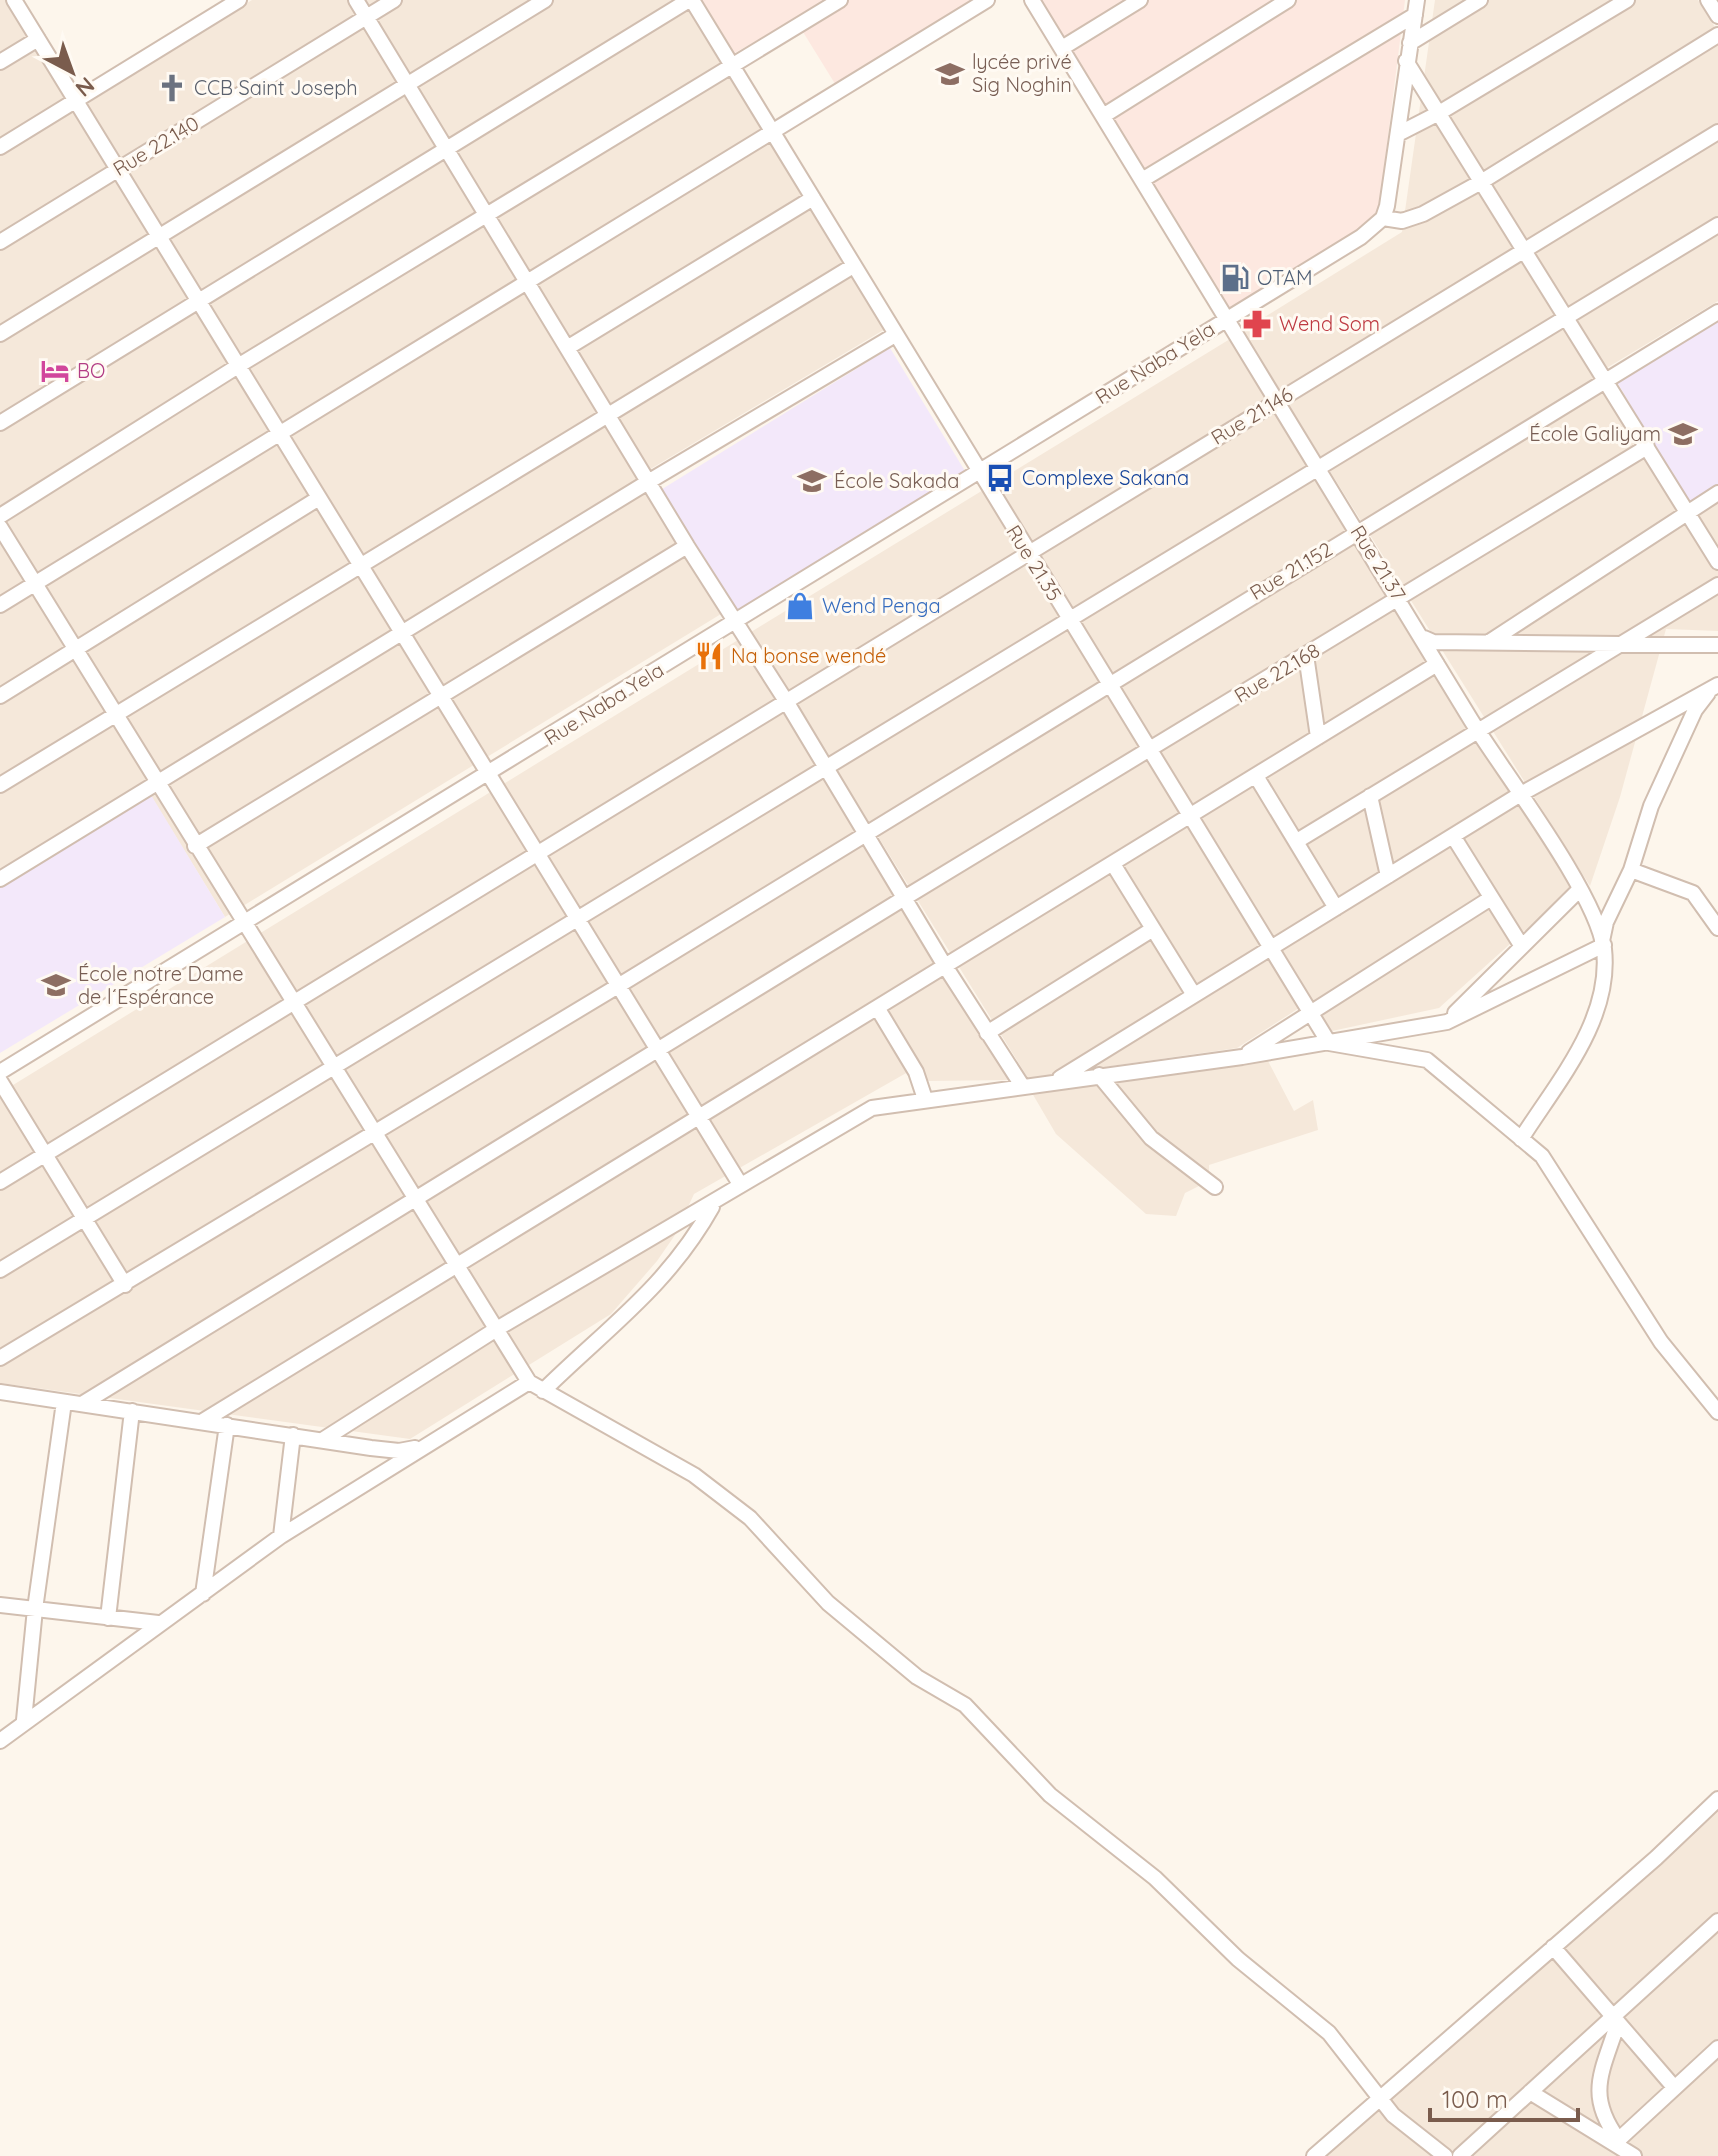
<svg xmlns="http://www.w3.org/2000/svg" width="1718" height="2156" viewBox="0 0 1718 2156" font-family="Quicksand,sans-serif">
<rect width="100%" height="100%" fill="#fdf6ec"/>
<path fill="#f5e8da" d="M 0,0 L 7,0 L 74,112 L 252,0 L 697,0 L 897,322 L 637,477 L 721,614 L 225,917 L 151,796 L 0,887 Z
M 1435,0 L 1698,0 L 1718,32 L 1718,301 L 1595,375 L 1684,521 L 1718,501 L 1718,631 L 1666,629 L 1620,797 L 1590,886 L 1242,331 L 1402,232 Z
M 1230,339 L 1572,888 L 1439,1008 L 1332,1031 L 1310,1001 L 1237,1048 L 1028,1078 L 751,632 Z
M 738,640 L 1010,1080 L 926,1081 L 915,1068 L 694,1194 L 675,1235 L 657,1261 L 611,1314 L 410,1439 L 0,1383 L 0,1093 Z
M 1268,1061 L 1294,1111 L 1313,1100 L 1318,1130 L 1209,1165 L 1209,1181 L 1185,1193 L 1176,1216 L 1146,1214 L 1056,1134 L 1032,1093 Z
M 1718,1807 L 1718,2156 L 1316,2156 Z"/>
<path fill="#fde8e0" d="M 697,0 L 980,0 L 837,87 L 795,19 L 731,55 Z
M 1039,0 L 1132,0 L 1064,41 Z
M 1148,0 L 1405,0 L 1379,209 L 1374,219 L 1228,312 L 1066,50 Z"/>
<path fill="#f3e8fa" d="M 1718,320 L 1718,487 L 1689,505 L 1617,382 Z
M 890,348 L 965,471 L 735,614 L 659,491 Z
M 151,795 L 225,917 L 0,1053 L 0,887 Z"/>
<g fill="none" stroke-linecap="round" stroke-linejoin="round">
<defs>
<path id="minor" d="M 14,0 L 740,1184
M 356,0 L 687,546 L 786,701 L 945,966 L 1023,1087
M 692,0 L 1329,1043 L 1427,1060 L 1542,1156 L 1661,1342 L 1718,1412
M 1032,0 C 1178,240 1325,480 1471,720 C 1504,773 1597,894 1604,949 C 1612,1020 1557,1082 1521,1139
M 1708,0 L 1718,16
M 1410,43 L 1480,0
M 1062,48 L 1140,0
M 1406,61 L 1718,562
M 0,62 L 38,39
M 1103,116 L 1288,0
M 1398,134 L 1439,113 L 1627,0
M 0,147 L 239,0
M 1142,180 L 1415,15
M 1383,218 L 1402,221 L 1423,214 L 1481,182 L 1718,35
M 0,242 L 394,0
M 0,334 L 545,0
M 567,348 L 813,198
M 0,423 L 689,0
M 0,516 L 238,366 L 840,0
M 0,527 L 529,1382 L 694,1475 L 750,1518 L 828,1603 L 917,1677 L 965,1705 L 1050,1795 L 1155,1878 L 1238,1959 L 1329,2033 L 1393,2115 L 1445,2156
M 0,605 L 987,0
M 1424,638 L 1433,642 L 1718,645
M 1489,642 L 1718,493
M 1306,655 L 1318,737
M 0,696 L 319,498
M 1256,776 L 1336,908
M 0,785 L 853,266
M 1370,796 L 1388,876
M 1453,836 L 1521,945
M 1297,841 L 1718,585
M 195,846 L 687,546
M 1113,864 L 1194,995
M 1631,870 L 1693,893 L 1718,928
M 0,879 L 648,482 L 895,335
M 1602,941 L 1606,922 L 1631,870 L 1651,806 L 1695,710 L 1708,693
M 878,1009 L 916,1072 L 925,1099
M 1455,1013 L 1580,889
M 987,1033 L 1153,929
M 1249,1052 L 1491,898
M 0,1072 L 1361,237 L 1383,218 L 1387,206 L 1417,0
M 1099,1075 L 1151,1138 L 1215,1187
M 1060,1078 L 1519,795 L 1718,685
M 0,1081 L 125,1285
M 0,1182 L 1718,132
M 0,1270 L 1718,225
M 0,1358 L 618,986 L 1718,312
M 543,1391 C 607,1328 667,1287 712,1207
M 0,1392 L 371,1448 L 399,1451 L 415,1448
M 82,1404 L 906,897 L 1647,447
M 203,1421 L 1437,664
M 324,1439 L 495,1330 L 872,1108 L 1242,1057 L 1447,1022 L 1604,945
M 281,1536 L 293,1435
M 203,1594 L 227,1425
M 0,1605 L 158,1623
M 108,1618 L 132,1411
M 24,1720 L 35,1609 L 64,1402
M 0,1741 L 281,1536 L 529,1382
M 1553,1947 L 1673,2086
M 1618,2022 C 1603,2071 1585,2093 1618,2139
M 1530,2092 L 1634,2156
M 1615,2143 L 1718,2048
M 1314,2156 L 1656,1858 L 1718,1799
M 1460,2156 L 1718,1921"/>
</defs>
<use href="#minor" stroke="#d1beb0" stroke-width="18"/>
<use href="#minor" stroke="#fff" stroke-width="14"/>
</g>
<defs>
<symbol id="school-bare" viewBox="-9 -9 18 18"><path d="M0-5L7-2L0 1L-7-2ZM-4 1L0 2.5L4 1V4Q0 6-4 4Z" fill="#8d6e63" stroke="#fffaf3" stroke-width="2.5" paint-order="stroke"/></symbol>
<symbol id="church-bare" viewBox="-9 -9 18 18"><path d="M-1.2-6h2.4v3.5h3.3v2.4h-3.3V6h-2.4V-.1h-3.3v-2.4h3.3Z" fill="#6b7280" stroke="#fffaf3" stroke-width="2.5" paint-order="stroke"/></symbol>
<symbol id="fuel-bare" viewBox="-9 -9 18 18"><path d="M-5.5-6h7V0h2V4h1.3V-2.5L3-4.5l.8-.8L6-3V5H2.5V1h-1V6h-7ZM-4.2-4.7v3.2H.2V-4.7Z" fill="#5c6f8a" stroke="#fffaf3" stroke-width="2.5" paint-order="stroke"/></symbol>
<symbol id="pharmacy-bare" viewBox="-9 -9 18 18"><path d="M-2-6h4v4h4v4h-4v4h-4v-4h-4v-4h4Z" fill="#e0444e" stroke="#fffaf3" stroke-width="2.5" paint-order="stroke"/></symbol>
<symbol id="hotel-bare" viewBox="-9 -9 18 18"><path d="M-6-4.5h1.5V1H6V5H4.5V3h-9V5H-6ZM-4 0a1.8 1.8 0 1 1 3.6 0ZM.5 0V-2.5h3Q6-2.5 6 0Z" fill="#d1479c" stroke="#fffaf3" stroke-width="2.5" paint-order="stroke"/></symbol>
<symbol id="bus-bare" viewBox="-9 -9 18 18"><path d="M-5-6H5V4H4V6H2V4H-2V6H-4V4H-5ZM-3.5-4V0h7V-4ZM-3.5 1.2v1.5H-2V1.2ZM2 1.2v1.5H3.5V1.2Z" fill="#1a4fb4" stroke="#fffaf3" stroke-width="2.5" paint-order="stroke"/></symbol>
<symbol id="shop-bare" viewBox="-9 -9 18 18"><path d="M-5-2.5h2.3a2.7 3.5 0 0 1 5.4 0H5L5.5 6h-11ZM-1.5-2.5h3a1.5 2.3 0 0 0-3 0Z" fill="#3f7fe0" stroke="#fffaf3" stroke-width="2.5" paint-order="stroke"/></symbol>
<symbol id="restaurant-bare" viewBox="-9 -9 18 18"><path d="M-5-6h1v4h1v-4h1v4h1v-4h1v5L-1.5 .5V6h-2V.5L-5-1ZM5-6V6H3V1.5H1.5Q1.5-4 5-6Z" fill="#e8710a" stroke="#fffaf3" stroke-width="2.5" paint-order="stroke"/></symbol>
</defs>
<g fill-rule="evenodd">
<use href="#school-bare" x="930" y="54" width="40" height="40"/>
<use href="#church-bare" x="152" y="68" width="40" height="40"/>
<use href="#fuel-bare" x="1215" y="258" width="40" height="40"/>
<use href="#pharmacy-bare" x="1237" y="304" width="40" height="40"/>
<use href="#hotel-bare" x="35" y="351" width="40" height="40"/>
<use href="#school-bare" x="1663" y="414" width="40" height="40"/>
<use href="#bus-bare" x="980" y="458" width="40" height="40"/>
<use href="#school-bare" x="792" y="461" width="40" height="40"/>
<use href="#shop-bare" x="780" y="586" width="40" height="40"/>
<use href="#restaurant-bare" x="689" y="636" width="40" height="40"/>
<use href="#school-bare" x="36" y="965" width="40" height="40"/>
</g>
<g text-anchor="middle" stroke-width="6" stroke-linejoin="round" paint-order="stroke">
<g font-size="20" fill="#785e54" stroke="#fffaf3" text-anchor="start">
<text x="972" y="69">lycée privé<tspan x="972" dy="23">Sig Noghin</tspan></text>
<text x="1661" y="441" text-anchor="end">École Galiyam</text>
<text x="834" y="488">École Sakada</text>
<text x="78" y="981">École notre Dame<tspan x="78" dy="23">de l´Espérance</tspan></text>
</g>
<g font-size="20" fill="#5b616d" stroke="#fffaf3" text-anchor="start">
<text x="194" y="95">CCB Saint Joseph</text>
</g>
<g font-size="20" fill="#7a5c4d" stroke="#fffaf3">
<text transform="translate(156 146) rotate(-31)" y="7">Rue 22.140</text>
<text transform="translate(1155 363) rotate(-32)" y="7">Rue Naba Yela</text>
<text transform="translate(1252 416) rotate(-31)" y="7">Rue 21.146</text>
<text transform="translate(1034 563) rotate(58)" y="7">Rue 21.35</text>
<text transform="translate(1378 563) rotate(58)" y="7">Rue 21.37</text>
<text transform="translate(1291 571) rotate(-31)" y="7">Rue 21.152</text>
<text transform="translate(1277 673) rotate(-31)" y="7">Rue 22.168</text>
<text transform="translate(604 704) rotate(-32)" y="7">Rue Naba Yela</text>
</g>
<g font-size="20" fill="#4e5e75" stroke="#fffaf3" text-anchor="start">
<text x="1257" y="285">OTAM</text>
</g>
<g font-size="20" fill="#be3a42" stroke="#fffaf3" text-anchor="start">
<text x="1279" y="331">Wend Som</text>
</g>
<g font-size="20" fill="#b23c85" stroke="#fffaf3" text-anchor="start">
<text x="77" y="378">BO</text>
</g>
<g font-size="20" fill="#164399" stroke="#fffaf3" text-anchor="start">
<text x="1022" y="485">Complexe Sakana</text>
</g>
<g font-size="20" fill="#366cbe" stroke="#fffaf3" text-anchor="start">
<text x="822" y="613">Wend Penga</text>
</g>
<g font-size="20" fill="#c56008" stroke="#fffaf3" text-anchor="start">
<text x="731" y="663">Na bonse wendé</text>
</g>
</g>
<g transform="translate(72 72) rotate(139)" stroke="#fffaf3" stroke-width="6" paint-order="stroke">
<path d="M0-6L14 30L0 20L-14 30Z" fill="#7a5c4d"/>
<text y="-12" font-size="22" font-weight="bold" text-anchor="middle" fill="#7a5c4d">N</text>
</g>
<path d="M1430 2108v12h148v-12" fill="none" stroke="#7a5c4d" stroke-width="4"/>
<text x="1442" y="2108" font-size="24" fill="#7a5c4d" stroke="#fffaf3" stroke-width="6" paint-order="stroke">100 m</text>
</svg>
